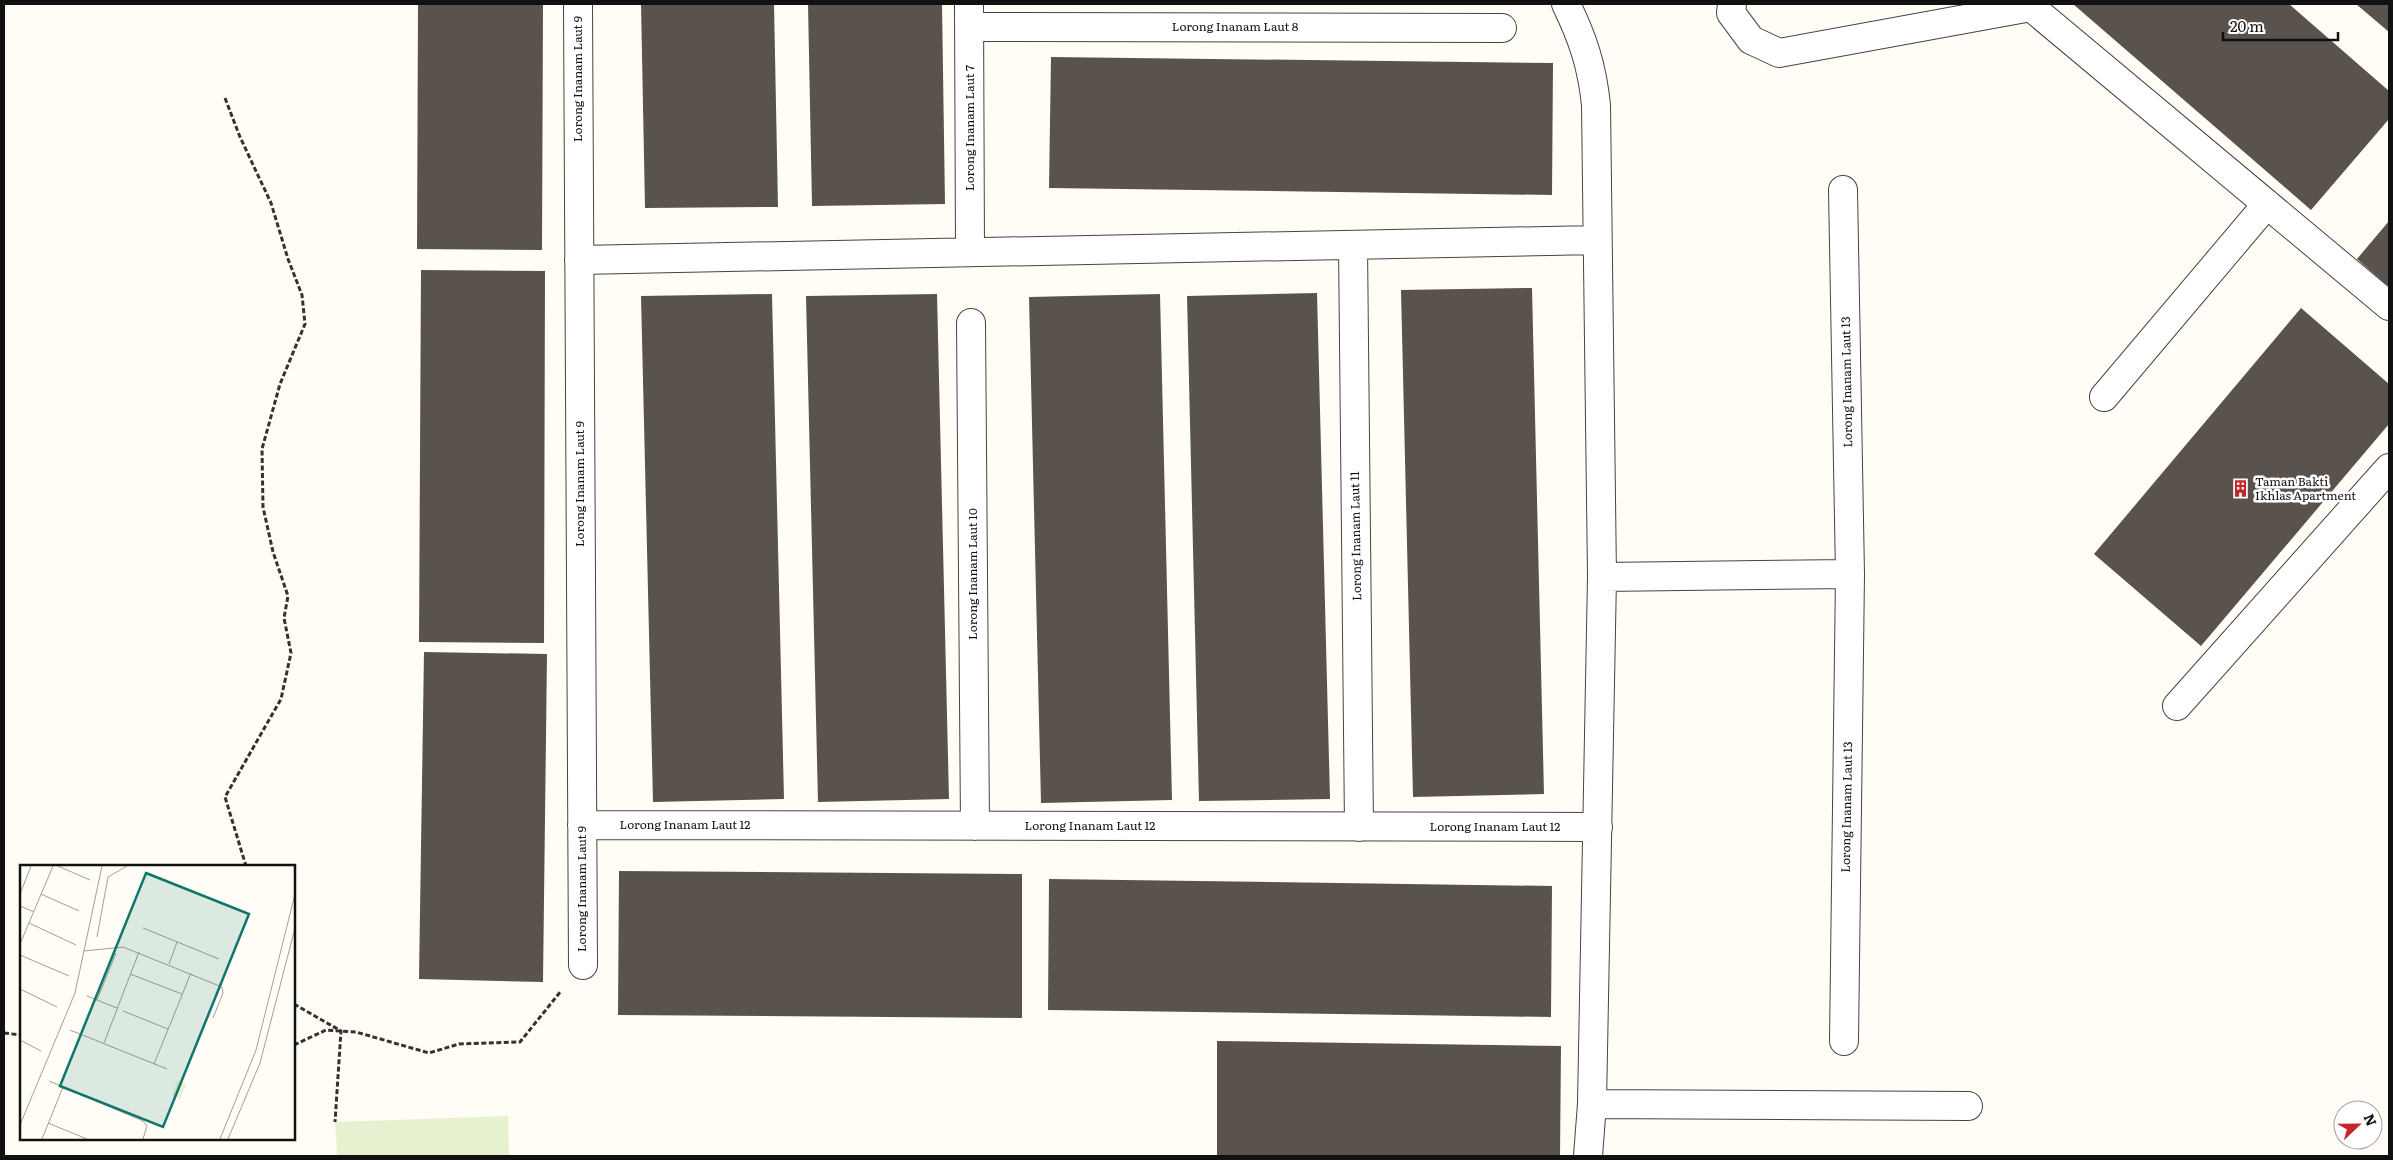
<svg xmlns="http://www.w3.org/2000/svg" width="2393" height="1160" viewBox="0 0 2393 1160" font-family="Literata,serif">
<rect width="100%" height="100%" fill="#fffdf5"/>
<path fill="#e6f2cf" d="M 508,1116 L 509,1156 L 337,1156 L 335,1122 Z"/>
<path fill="#5a524d" d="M 418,4 L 543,4 L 542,250 L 417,249 Z
M 641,4 L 774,4 L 778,207 L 645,208 Z
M 808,4 L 942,4 L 945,204 L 812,206 Z
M 2073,4 L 2289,4 L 2389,91 L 2389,119 L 2311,210 Z
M 2356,4 L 2389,4 L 2389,32 Z
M 1051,57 L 1553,63 L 1552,195 L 1049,188 Z
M 2389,221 L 2389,287 L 2357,259 Z
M 421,270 L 545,271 L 544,643 L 419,642 Z
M 1532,288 L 1544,794 L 1413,797 L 1401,290 Z
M 1317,293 L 1330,799 L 1199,801 L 1187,296 Z
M 772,294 L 784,799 L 653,802 L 641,296 Z
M 937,294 L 949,799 L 818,802 L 806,296 Z
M 1160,294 L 1172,800 L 1041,803 L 1029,297 Z
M 2301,308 L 2389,384 L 2389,424 L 2201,646 L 2094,554 Z
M 424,652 L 547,654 L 543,982 L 419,979 Z
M 619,871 L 1022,874 L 1022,1018 L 618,1015 Z
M 1049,879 L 1552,886 L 1551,1017 L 1048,1010 Z
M 1217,1041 L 1561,1046 L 1560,1156 L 1217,1156 Z"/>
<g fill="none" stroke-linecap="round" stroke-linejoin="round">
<defs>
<path id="minor" d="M 578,4 L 583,965
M 969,4 L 970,252
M 1566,4 C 1583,39 1592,66 1596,105 L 1602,577 L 1592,1104 L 1588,1156
M 1732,4 L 1731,13 L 1751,40 L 1779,53 L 2031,7
M 2031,4 L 2031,7 L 2389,306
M 969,27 L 1502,28
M 1843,190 L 1850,574 L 1844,1041
M 1353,245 L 1359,827
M 579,260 L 1596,240
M 971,323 L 975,826
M 2104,397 L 2267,204
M 1602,577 L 1850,574
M 2177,706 L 2389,468
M 582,825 L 1598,827
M 1592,1104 L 1968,1106"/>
</defs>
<use href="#minor" stroke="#444" stroke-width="30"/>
<path stroke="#333" stroke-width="3" stroke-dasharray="5 2.5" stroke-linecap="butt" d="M 225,98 L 240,137 L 271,203 L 288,259 L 302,295 L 305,324 L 280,384 L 262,449 L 263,507 L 273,552 L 288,596 L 284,618 L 291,653 L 281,699 L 225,797 L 246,866
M 294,1004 L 341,1031 L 335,1122
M 4,1033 L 21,1035
M 294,1045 L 326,1030 L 356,1032 L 429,1053 L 459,1044 L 520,1042 L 561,991"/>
<use href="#minor" stroke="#fff" stroke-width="28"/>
</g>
<defs>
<symbol id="building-bare" viewBox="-9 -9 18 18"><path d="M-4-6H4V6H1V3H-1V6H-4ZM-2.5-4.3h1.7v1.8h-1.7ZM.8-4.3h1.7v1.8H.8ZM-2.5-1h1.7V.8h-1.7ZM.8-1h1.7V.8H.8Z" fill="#c4262e" stroke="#fff" stroke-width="2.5" paint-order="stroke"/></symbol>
</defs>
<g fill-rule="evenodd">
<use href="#building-bare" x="2228" y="476" width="25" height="25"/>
</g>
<g text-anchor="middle" stroke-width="5" stroke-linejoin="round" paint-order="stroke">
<g font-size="12" fill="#111" stroke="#fff">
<text x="1235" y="31">Lorong Inanam Laut 8</text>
<text transform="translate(578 79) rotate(-90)" y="4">Lorong Inanam Laut 9</text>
<text transform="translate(970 128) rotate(-90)" y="4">Lorong Inanam Laut 7</text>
<text transform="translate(1847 382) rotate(-91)" y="4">Lorong Inanam Laut 13</text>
<text transform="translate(580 484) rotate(-90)" y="4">Lorong Inanam Laut 9</text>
<text transform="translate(1356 536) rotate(-91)" y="4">Lorong Inanam Laut 11</text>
<text transform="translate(973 574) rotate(-90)" y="4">Lorong Inanam Laut 10</text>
<text transform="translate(1847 807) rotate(-89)" y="4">Lorong Inanam Laut 13</text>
<text x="685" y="829">Lorong Inanam Laut 12</text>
<text x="1090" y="830">Lorong Inanam Laut 12</text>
<text x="1495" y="831">Lorong Inanam Laut 12</text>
<text transform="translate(582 889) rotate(-90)" y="4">Lorong Inanam Laut 9</text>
</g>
<g font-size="12" fill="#111" stroke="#fff" text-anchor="start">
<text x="2255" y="486">Taman Bakti<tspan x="2255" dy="14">Ikhlas Apartment</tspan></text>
</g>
</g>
<g transform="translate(20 865)">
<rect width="275" height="275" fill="#fffdf5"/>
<path d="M 157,216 L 166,219 L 160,234 L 152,231 Z" fill="#e6f2cf"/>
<path fill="none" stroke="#a09f9a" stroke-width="1" d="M 38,1 L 70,15M 0,29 L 11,1M 21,29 L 59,46M 0,41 L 14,47M 9,58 L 56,80M 123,63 L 199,94M 77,72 L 88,12 L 107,1M 0,79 L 33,1M 64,86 L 103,82 L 202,122 L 203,128 L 193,153M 0,90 L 49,111M 149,99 L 157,77M 110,109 L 162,129M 0,124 L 37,142M 67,131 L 97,143M 77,135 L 96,88M 103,146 L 148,164M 50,165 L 147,204M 0,175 L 21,186M 84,178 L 119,87M 134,199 L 171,108M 29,216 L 123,256 L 127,261 L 123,274M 28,258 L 67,274M 0,260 L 55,128 L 82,1M 22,274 L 43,222M 200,274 L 236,185 L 275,29M 208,274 L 240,198 L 275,63"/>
<path fill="#0f766e" fill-opacity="0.15" stroke="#0f766e" stroke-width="2.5" d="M 126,8 L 229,49 L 143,262 L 40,221 Z"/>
<rect width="275" height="275" fill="none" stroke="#111" stroke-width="2.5"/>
</g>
<rect width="2393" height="1160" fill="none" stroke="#111111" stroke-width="10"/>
<g transform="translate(2358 1125) rotate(68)"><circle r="24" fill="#ffffff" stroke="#a0a0a0"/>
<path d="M0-4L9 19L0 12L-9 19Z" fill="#c4262e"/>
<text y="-8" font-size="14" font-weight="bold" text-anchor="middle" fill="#111111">N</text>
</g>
<path d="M2223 32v8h115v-8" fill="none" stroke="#111111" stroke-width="2.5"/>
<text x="2230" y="32" font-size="15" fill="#111111" stroke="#ffffff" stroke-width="4" paint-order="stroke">20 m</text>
</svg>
